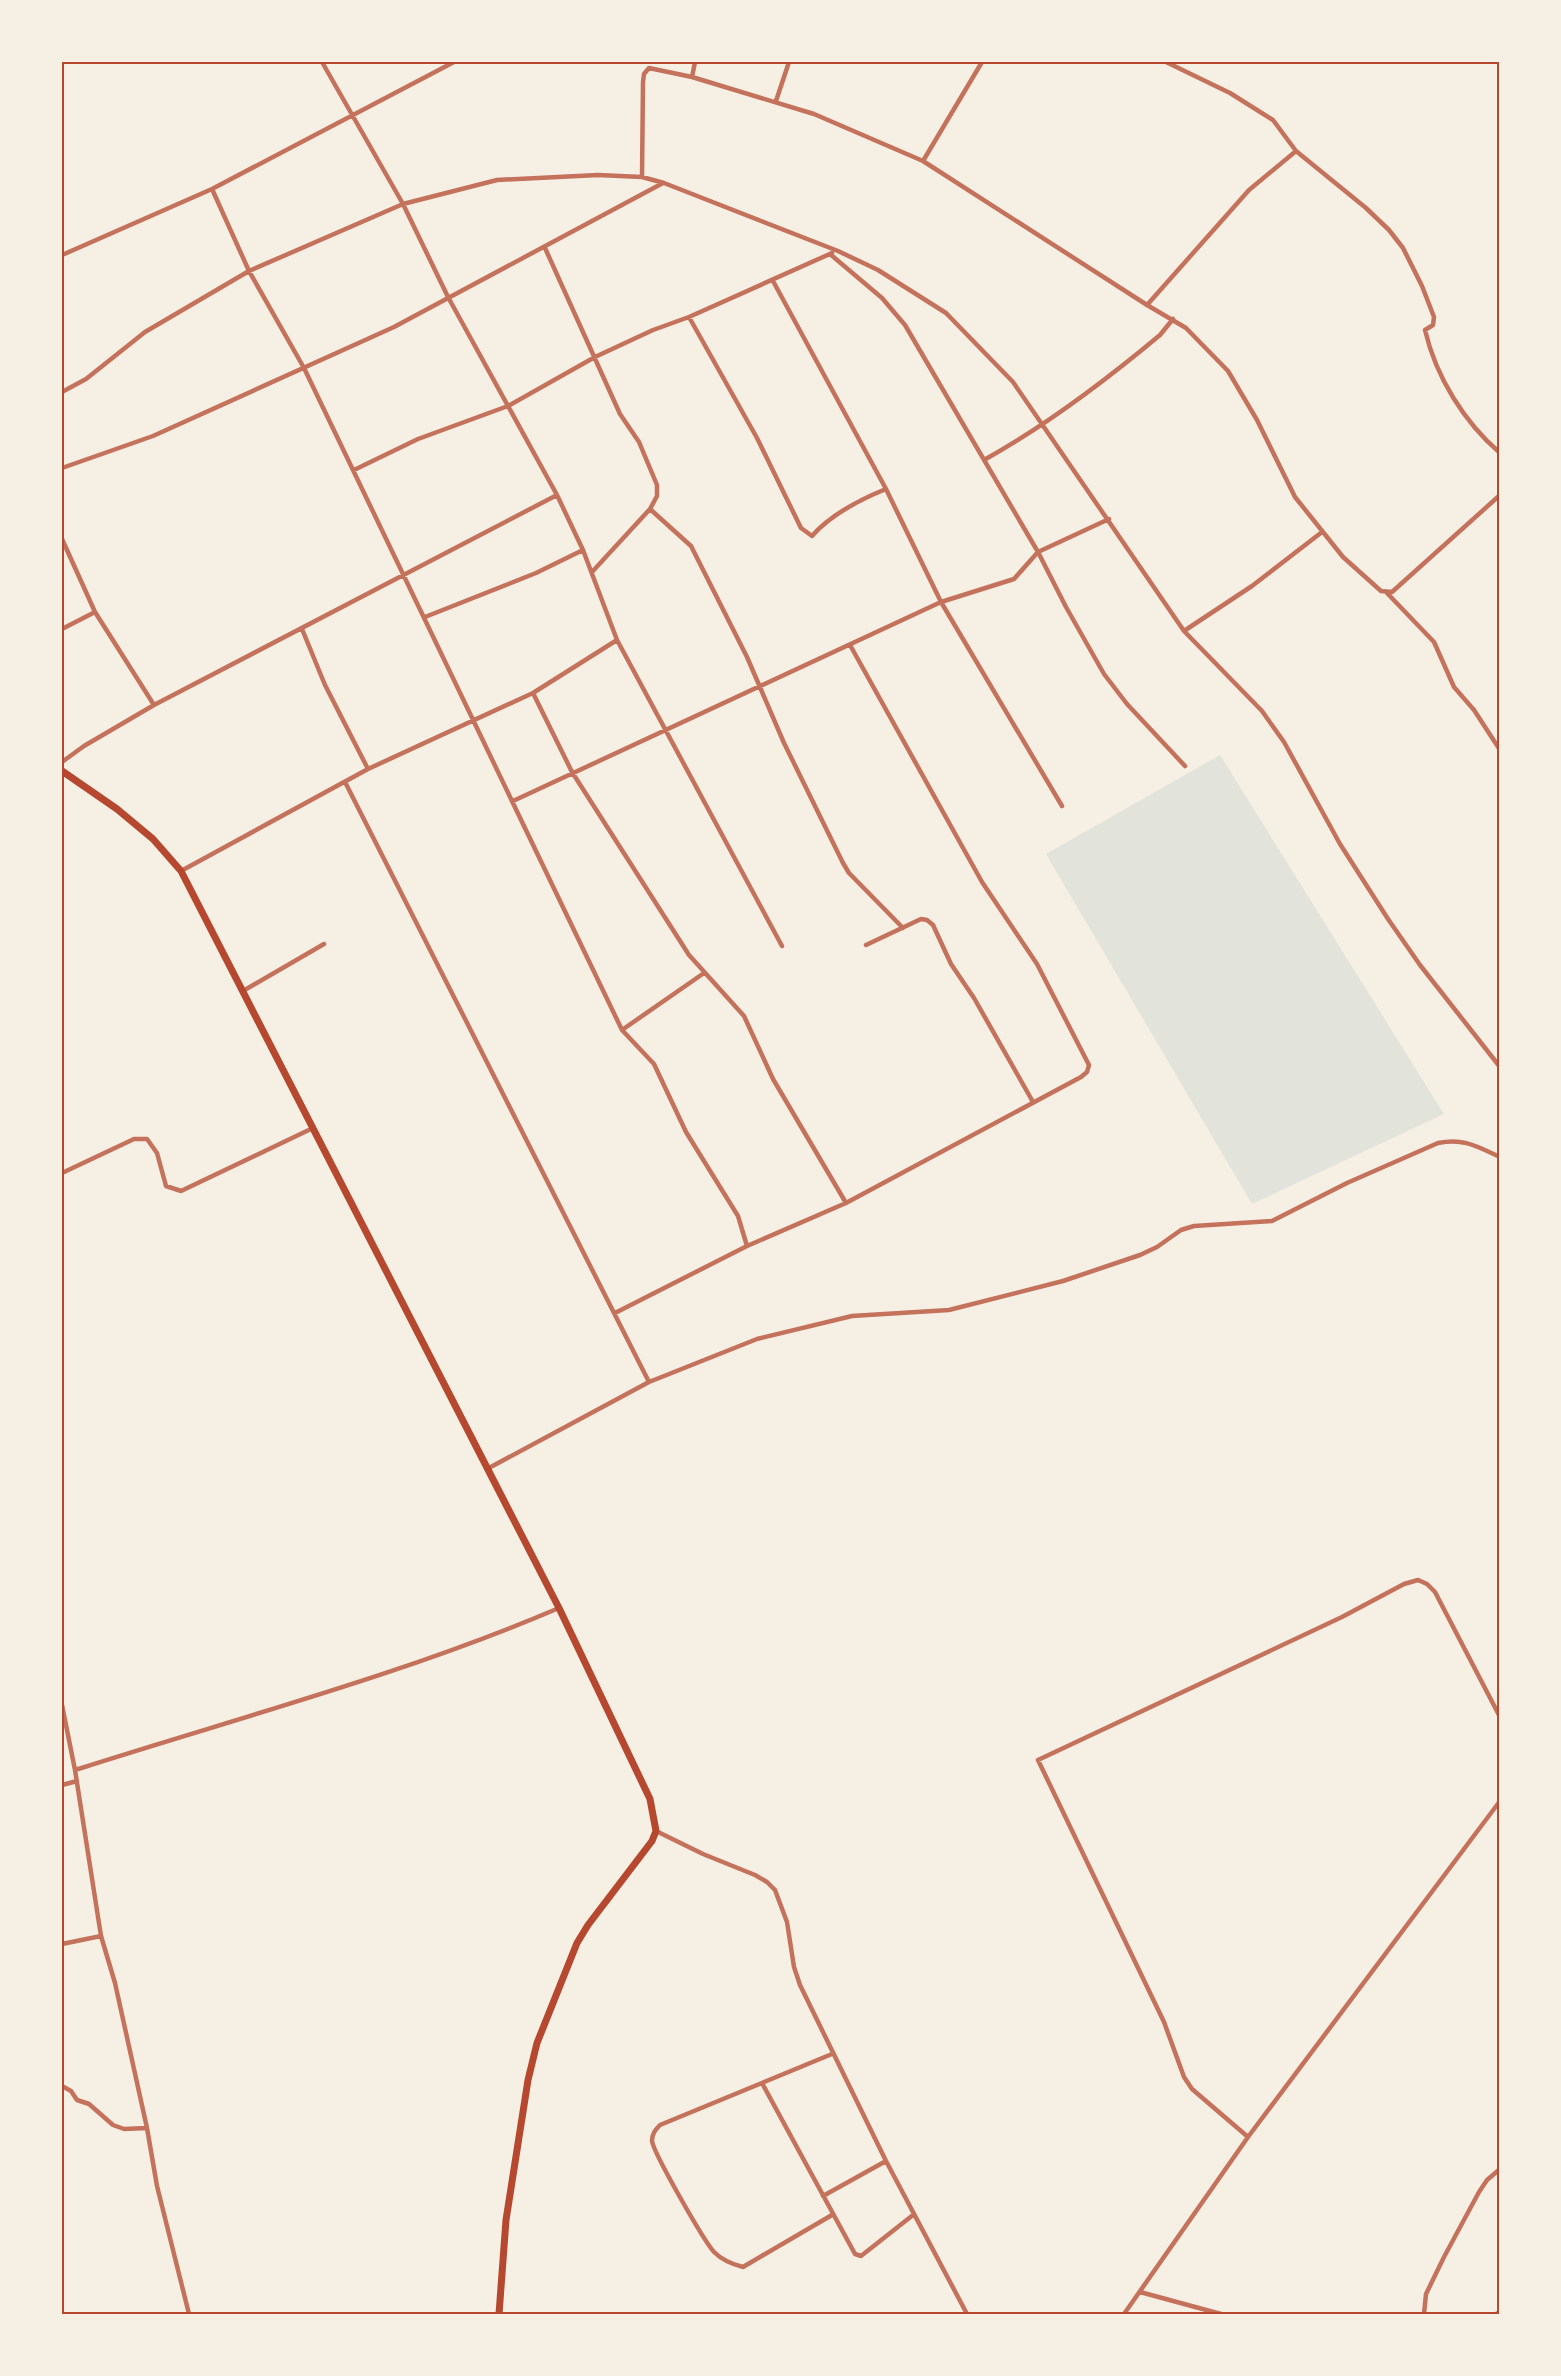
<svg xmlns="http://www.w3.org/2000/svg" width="1561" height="2376" viewBox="0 0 1561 2376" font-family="Figtree,sans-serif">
<rect width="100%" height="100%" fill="#f6efe4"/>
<path fill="#e2e4dc" d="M 1220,755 L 1444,1114 L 1252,1204 L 1046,854 Z"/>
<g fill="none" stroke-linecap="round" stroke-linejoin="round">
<path stroke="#c5725c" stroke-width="4.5" d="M 322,62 L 403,204 L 448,297 L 557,495 L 583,550 L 617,640 L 782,946
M 1166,62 L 1230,93 L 1273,120 L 1296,151 L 1366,208 L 1389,230 L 1403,248 L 1422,286 L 1434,317 L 1433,325 L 1425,330 C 1436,377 1464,422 1500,453
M 692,77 L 695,62
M 776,101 L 789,62
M 923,161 L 982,62
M 642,177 L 643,82 L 644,74 L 649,68 L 692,77 L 814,114 L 923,161 L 1147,305 L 1186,328 L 1228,371 L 1257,420 L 1295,497 L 1343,557 L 1381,591 L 1392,592 L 1500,495
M 212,189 L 249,271 L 304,368 L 622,1030 L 654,1064 L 686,1132 L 738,1216 L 747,1246
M 545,248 L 620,414 L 639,442 L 657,485 L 657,496 L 650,509 L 691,546 L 747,657 L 784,743 L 843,863 L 849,873 L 903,928
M 830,254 L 882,298 L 905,325 L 1038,552 L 1066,607 L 1104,674 L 1127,704 L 1185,766
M 62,255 L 212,189 L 454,62
M 773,281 L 886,489 L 941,602 L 1062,806
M 1147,305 L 1249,190 L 1296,151
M 689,317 L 757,438 L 801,528 L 812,536 C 831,514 859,500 886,489
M 62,392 L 86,379 L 145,332 L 249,271 L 403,204 L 497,180 L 598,175 L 642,177 L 664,183 L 838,251 L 878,270 L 946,313 L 1013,382 L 1184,631 L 1262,711 L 1284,742 L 1340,844 L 1388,919 L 1420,965 L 1500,1067
M 984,460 C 1047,425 1105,381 1160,335 L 1173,319
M 62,468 L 153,436 L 394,327 L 663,183
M 354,470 L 418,439 L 508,406 L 595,357 L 653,330 L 689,317 L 832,253
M 62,539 L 95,612 L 154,705
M 592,572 L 650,509
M 1387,593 L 1434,642 L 1454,687 L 1474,710 L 1500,750
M 425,617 L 536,573 L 583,550
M 62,629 L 95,612
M 302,629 L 325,685 L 368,769
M 1184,631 L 1252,586 L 1322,532
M 533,693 L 572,772 L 689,955 L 744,1016 L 773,1079 L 846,1203
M 62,762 L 84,746 L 154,705 L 557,495
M 345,782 L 649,1382
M 513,801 L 941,602 L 1014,579 L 1038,552 L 1109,519
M 181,871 L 368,769 L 533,693 L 617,640
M 866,945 L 921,919 L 927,920 L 933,925 L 951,964 L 974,998 L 1033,1102
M 243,991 L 324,944
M 622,1030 L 704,973
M 62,1173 L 134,1139 L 147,1139 L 157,1153 L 166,1186 L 181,1191 L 313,1128
M 615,1313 L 747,1246 L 846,1203 L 1081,1077 L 1087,1072 L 1089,1065 L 1037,964 L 982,882 L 850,645
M 487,1469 L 649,1382 L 757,1339 L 852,1316 L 949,1310 L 1063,1281 L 1140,1255 L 1157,1247 L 1181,1230 L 1194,1226 L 1272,1221 L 1347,1183 L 1438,1143 C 1464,1138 1476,1146 1500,1157
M 62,1705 L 75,1770 L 101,1936 L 115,1983 L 147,2128 L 157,2186 L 189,2314
M 75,1770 C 237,1718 402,1675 559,1608
M 62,1785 L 77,1781
M 656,1831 L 703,1854 L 755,1875 L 767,1882 L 775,1890 L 787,1922 L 794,1967 L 800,1985 L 886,2161 L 967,2314
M 62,1944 L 101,1936
M 832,2054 L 660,2125 C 655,2130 652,2134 652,2141 C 654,2154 704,2241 714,2252 C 722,2260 731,2264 743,2267 L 832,2215
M 762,2083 L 855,2254 L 861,2256 L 913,2215
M 62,2086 L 71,2091 L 77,2100 L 89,2104 L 113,2125 L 124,2129 L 147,2128
M 1248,2137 L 1192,2089 L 1184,2077 L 1164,2022 L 1038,1760 L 1342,1617 L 1404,1584 L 1418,1580 L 1427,1584 L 1435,1592 L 1500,1717
M 823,2196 L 886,2161
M 1140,2292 L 1221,2314
M 1124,2314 L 1248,2137 L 1500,1801
M 1424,2314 L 1426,2294 L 1444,2257 L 1479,2192 L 1487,2180 L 1500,2169
M 1496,2314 L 1500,2312"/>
<path stroke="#b5482f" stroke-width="7" d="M 62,771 L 117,809 L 153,839 L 181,871 L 559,1608 L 650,1799 L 656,1831 L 652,1841 L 588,1925 L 577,1943 L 537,2043 L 528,2080 L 506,2220 L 499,2314"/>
</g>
<rect width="1561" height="2376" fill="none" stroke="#f6efe4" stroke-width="126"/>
<rect x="63" y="63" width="1435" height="2250" fill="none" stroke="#b5482f" stroke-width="2"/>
</svg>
